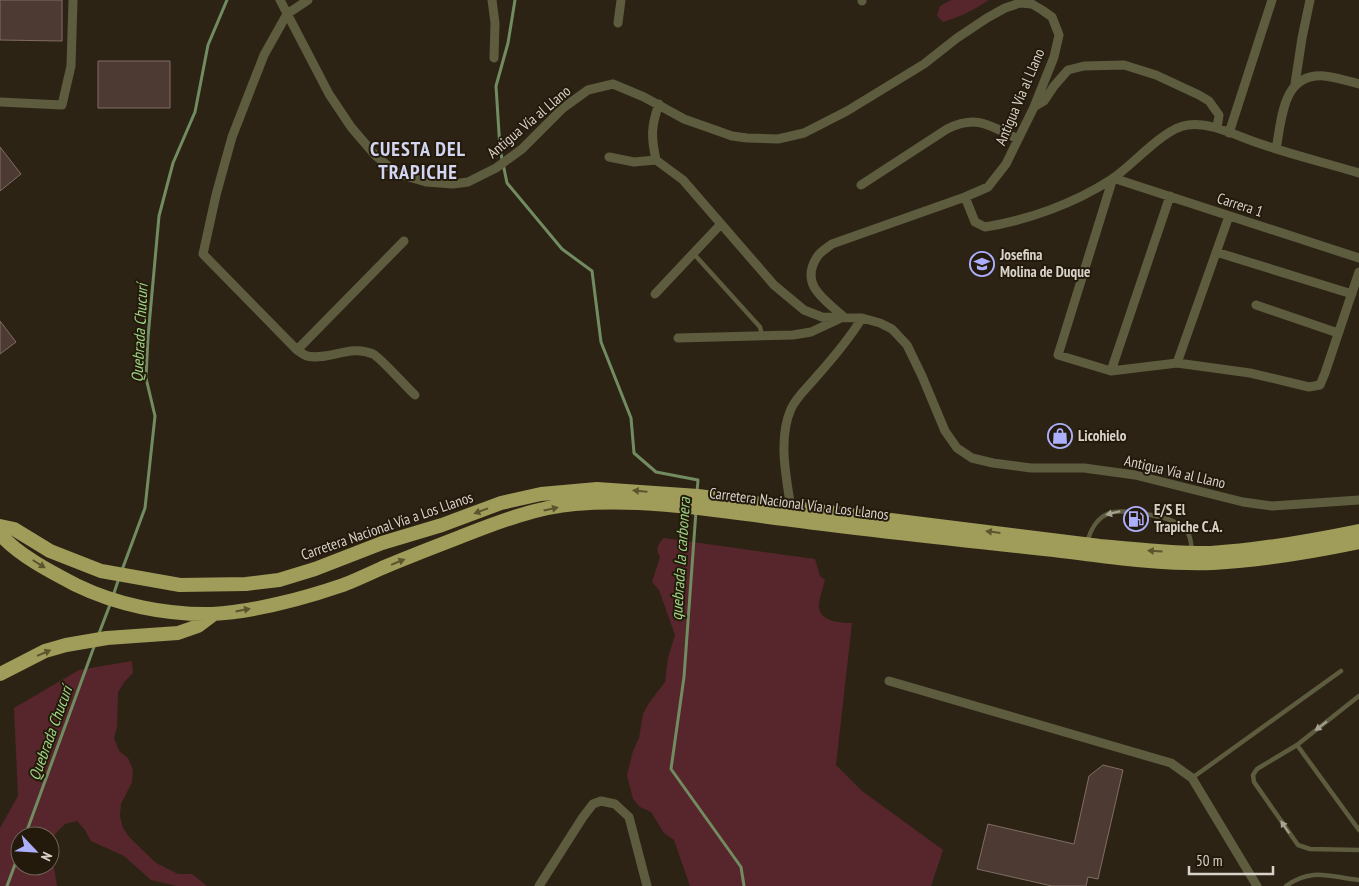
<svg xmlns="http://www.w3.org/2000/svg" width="1359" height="886" viewBox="0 0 1359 886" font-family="'PT Sans Narrow',sans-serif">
<rect width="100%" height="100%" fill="#2d2315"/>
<path fill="#57262c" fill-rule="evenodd" d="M 951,0 L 989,0 C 974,10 960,17 943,22 L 937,16 L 940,6 Z
M 664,538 L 815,559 L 820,576 L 825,580 C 823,588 818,601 819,609 C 822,622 842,623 852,623 L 836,765 L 862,791 L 943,850 L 931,886 L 690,886 L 674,840 L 664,833 L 651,812 L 640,807 L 633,799 L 627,775 L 633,751 L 639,738 L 643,714 L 649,703 L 665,682 L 668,658 L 675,635 L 659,590 L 652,582 L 660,557 C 655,549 658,544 664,538 Z
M 132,661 L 133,673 L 125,681 L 118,692 L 117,727 L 114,738 L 119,751 L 128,758 L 133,770 L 132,782 L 121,804 L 120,816 L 123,828 L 130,838 L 156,863 L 178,874 L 192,874 L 207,886 L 177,886 L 151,880 L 124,856 L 91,841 L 85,830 L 77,821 L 65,824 L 56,833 L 50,843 L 57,886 L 0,886 L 0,828 L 18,796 L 14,708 L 79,670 ZM 20,836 L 50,836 L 50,866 L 20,866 Z"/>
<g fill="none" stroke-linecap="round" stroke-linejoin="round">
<path stroke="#728c61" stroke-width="3" d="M 515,0 L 508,43 L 496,86 L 500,149 L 507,183 L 562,249 L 592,271 L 601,342 L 631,418 L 634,453 L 656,472 L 698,480 L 697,492
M 696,511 L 684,677 L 671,769 L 741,867 L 744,886
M 122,570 L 145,508 L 155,416 L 146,378 L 148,337 L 159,216 L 173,163 L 195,112 L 208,45 L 227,0
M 113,596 L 119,578
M 98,636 L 111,602
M 25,836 L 95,644
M 7,886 L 20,851"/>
</g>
<path fill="#4c3a33" stroke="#816d64" d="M 0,0 L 62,0 L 62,41 L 0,40 Z
M 98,61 L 170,61 L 170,108 L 98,108 Z
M 0,147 L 21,174 L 0,191 Z
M 0,321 L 16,342 L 0,354 Z
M 1103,765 L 1123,770 L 1098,879 L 1088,877 L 1086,886 L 1052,886 L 977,869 L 988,824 L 1074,844 L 1089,776 Z"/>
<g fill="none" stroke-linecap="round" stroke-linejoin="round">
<path stroke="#5d5c3f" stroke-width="4.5" d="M 693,253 L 760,327 L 762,335
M 1087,543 C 1090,531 1097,517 1110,513 C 1123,508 1171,517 1182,526 C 1190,532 1191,541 1192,551
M 1359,696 L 1297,745 L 1359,830
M 1297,745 L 1257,769 L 1253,775 L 1254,782 L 1298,845 L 1310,849 L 1359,850
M 1192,778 L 1341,671
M 1286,886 C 1312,867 1330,877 1359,880"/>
<path stroke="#5d5c3f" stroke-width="9" d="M 280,0 L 329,94 L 351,127 L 375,155 L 388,166 L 402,175 L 426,182 L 453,184 L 468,182 L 496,168 L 522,149 L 563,108 L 588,90 L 613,84 L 644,97 L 684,119 L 718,131 L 732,136 L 747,138 L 778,139 L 804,133 L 847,111 L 924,64 L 957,38 L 987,18 L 1005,8 L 1020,3 L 1032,4 L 1042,10 L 1052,17 L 1059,35 L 1054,57 L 1034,107 L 1006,164 L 988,187 L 965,197 L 832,244 C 827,248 820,252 817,257 C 799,285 825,300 844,317
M 308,0 L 287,14 L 264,55 L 232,137 L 216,195 L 203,254 L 297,350 C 300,352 304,355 307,356 C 329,361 350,344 373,354 C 381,358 406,387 415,395
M 492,0 L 495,23 L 494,58
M 862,1 L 862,0
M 618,23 L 621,0
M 1295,84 L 1302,38 L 1310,0
M 0,102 L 62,105 L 71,66 L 73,0
M 659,104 C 651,126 651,137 656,160 L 683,180 L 774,285 L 804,310 L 822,317 L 862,318 L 880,323 L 892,329 L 907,345 L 922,376 L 945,431 L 957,448 L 972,458 L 993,463 L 1031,468 L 1084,468 L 1135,475 L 1243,502 L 1272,506 L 1359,500
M 1034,107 L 1044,101 L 1054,86 L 1068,70 L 1084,66 L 1124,65 L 1156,75 L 1199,95 L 1209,101 L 1219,115 L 1217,128
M 1229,133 L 1272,0
M 1276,149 C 1282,119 1282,73 1324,76 C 1336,77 1348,81 1359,84
M 609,157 L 634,162 L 656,160
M 861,185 L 947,129 C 978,114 990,126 1018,139
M 965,197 L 975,222 L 985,227 C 1029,220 1075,203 1112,179 C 1133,165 1165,127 1188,125 C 1213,122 1238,137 1261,144 C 1293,155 1326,163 1359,173
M 1216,252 L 1352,294
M 1359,258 L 1113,178 L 1058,355 L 1111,371 L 1177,363 L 1250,373 L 1309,387 L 1320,385 L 1325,373 L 1359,272
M 655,294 L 721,224
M 1256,305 L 1338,333
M 678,338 L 793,335 L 811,332 L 839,319
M 297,350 L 404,241
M 1177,363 L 1229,216
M 1111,371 L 1170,196
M 791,508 C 786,477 778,438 791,409 C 796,397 809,386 817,376 C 834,357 849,339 862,318
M 889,681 L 1171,763 L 1192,778 L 1257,886
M 539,886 L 583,817 L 593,804 L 601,801 L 615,804 L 629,817 L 647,886"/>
<path stroke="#a09c59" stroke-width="14" d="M 0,526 L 14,529 L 50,551 L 101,571 L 180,585 L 246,584 L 279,580 L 315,569 L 382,543 L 442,525 L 501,503 L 541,494 L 597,489 L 698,496 L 1100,546 C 1137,549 1175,554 1211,553 C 1261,550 1310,541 1359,531
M 0,534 C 18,555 51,572 76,585 C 117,605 166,615 212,614 C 253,612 305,598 343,585 C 356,580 369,574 382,568 C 408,557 434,547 460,537 C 496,523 536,507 575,504 C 648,498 720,511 792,520 C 876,531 960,540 1044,549 C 1100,555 1156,565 1213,563 C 1262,560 1311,552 1359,542
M 0,674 L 45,651 L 66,645 L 107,638 L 178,633 L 198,626 L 214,614"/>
</g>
<defs><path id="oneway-solid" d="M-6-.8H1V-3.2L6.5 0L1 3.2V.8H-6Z" transform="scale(1.25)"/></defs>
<g fill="#5c542f">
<use href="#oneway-solid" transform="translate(640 491) rotate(-175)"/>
<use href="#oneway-solid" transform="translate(551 509) rotate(-12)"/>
<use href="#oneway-solid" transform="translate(481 511) rotate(160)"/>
<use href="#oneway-solid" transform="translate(993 532) rotate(-173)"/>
<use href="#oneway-solid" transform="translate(1155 551) rotate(-177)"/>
<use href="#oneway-solid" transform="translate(398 562) rotate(-22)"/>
<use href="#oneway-solid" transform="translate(39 564) rotate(32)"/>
<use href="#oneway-solid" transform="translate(243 610) rotate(-11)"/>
<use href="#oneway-solid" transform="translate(44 653) rotate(-23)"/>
</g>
<g fill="#a7a392">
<use href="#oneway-solid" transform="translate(1113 513) rotate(166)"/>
<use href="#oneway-solid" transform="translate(1321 726) rotate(142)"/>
<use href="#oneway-solid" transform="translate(1285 827) rotate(-124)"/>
</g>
<defs>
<symbol id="school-ring" viewBox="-11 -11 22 22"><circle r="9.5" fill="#241a0c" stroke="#acaffb" stroke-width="1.5"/><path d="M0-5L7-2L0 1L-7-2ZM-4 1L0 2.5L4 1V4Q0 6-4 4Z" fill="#acaffb"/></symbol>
<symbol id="shop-ring" viewBox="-11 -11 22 22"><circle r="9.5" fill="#241a0c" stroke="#acaffb" stroke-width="1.5"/><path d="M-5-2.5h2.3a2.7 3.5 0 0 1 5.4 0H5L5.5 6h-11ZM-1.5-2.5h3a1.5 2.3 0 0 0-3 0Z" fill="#acaffb"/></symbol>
<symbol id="fuel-ring" viewBox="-11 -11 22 22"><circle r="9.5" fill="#241a0c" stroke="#acaffb" stroke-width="1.5"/><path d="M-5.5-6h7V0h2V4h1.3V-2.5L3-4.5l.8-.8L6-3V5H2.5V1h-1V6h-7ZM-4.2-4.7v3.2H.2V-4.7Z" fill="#acaffb"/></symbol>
</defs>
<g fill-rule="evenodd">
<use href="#school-ring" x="968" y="250" width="28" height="28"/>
<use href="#shop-ring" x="1046" y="422" width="28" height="28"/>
<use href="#fuel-ring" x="1122" y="505" width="28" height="28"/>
</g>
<g text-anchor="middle" stroke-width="4" stroke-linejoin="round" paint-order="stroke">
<g font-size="15" fill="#d8d2c9" stroke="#241a0c">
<text transform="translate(1020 97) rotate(-67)" y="5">Antigua Vía al Llano</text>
<text transform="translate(529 122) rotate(-40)" y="5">Antigua Vía al Llano</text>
<text transform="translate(1240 205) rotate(18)" y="5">Carrera 1</text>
<text transform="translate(1175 472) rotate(13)" y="5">Antigua Vía al Llano</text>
<text transform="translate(799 504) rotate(7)" y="5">Carretera Nacional Vía a Los Llanos</text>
<text transform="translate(387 526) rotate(-19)" y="5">Carretera Nacional Vía a Los Llanos</text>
</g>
<g font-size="15" font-weight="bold" fill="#d8d2c9" stroke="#241a0c" text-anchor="start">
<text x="1000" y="260">Josefina<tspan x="1000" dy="17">Molina de Duque</tspan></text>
<text x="1078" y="441">Licohielo</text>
<text x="1154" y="515">E/S El<tspan x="1154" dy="17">Trapiche C.A.</tspan></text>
</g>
<g font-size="16" font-style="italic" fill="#9dd784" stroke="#241a0c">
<text transform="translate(139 333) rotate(-87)" y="6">Quebrada Chucurí</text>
<text transform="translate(680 559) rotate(-86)" y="6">quebrada la carbonera</text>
<text transform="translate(50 733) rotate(-70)" y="6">Quebrada Chucurí</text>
</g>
<g font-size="20" font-weight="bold" letter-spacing="1" fill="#d3d6f3" stroke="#241a0c">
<text x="418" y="156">CUESTA DEL<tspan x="418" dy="23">TRAPICHE</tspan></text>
</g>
</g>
<g transform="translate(35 851) rotate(115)"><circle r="24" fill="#241a0c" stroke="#6c6458"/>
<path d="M0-4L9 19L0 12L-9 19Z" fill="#acaffb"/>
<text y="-8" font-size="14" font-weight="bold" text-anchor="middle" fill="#d8d2c9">N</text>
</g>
<path d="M1189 866v8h84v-8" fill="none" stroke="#d8d2c9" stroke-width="2.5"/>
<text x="1196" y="866" font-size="15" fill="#d8d2c9" stroke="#241a0c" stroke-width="4" paint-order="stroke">50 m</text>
</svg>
